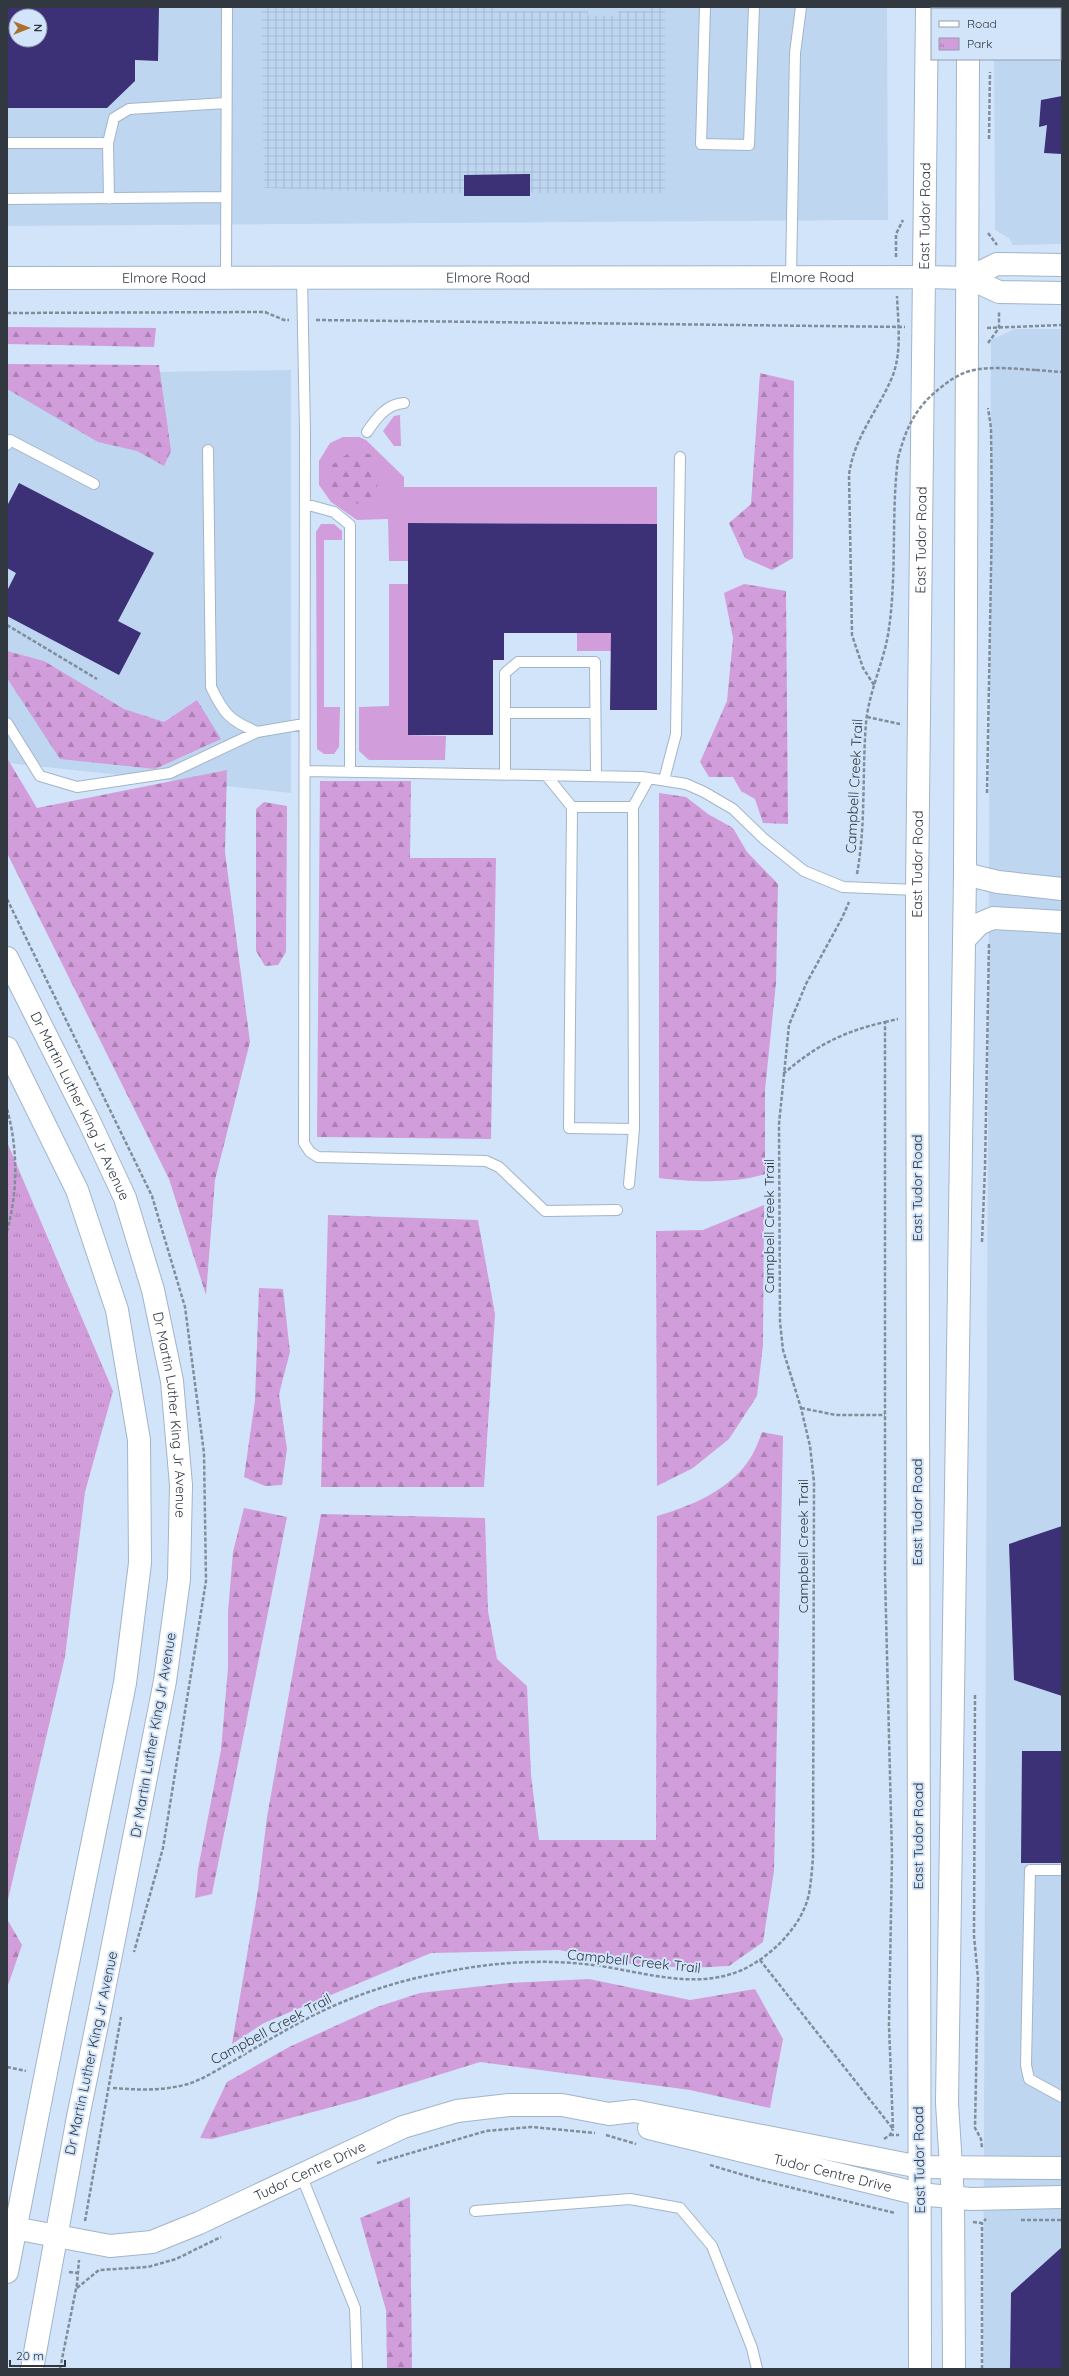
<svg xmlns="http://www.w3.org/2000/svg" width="1069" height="2376" viewBox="0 0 1069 2376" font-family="Quicksand,sans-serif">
<defs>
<pattern id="industrial-grid" width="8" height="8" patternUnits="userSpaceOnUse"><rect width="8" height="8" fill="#bfd6f1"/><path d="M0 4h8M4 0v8" fill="none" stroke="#a5b8d0"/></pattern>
<pattern id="forest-firs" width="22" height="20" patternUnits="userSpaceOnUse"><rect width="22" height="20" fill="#d29ddb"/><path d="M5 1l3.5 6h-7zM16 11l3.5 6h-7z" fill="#ab81b3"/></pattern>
<pattern id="park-tufts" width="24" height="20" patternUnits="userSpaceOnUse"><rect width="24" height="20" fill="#d29ddb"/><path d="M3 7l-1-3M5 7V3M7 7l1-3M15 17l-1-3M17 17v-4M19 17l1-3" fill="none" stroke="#ab81b3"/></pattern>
</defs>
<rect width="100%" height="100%" fill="#d2e4f9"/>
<path fill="#bfd6f1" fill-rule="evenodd" d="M 7,7 L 887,7 L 888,220 L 7,226 ZM 16,16 L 40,16 L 40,40 L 16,40 Z
M 1060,41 L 1062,41 L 1062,244 L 1013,245 L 1009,238 L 995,230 L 994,59 L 1060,59 Z
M 1015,329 L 1062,329 L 1062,2369 L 983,2369 L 991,340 Z
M 291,370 L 291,793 L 7,763 L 7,374 Z"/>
<path fill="url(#industrial-grid)" d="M 262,7 L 497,7 L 498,11 L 588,11 L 588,16 L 617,16 L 618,11 L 650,11 L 651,7 L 665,7 L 665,193 L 415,193 L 264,188 Z"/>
<path fill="#d29ddb" d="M 400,415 L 401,446 L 394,446 L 383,431 L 394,416 Z
M 343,437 L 359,437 L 366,440 L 404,477 L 404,487 L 657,487 L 657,524 L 409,523 L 408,561 L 389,561 L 388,519 L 357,520 L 331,502 L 319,485 L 319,461 L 330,443 Z
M 321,524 L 334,524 L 342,531 L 342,540 L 324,540 L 324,707 L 340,707 L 339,747 L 334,754 L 324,754 L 317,749 L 316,532 Z
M 389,584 L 408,584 L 408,735 L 446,736 L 445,760 L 369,760 L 359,751 L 359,707 L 389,706 Z
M 577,633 L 611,633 L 611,651 L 577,651 Z"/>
<path fill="url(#forest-firs)" d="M 7,327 L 156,328 L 154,347 L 7,344 Z
M 7,364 L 159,365 L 171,451 L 164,466 L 137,451 L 98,442 L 7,389 Z
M 760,373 L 794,381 L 793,558 L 772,570 L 745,558 L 729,523 L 751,504 Z
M 353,450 L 372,455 L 379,479 L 375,494 L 359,504 L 340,499 L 329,484 L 332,465 Z
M 744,584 L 786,591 L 788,824 L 763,823 L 755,799 L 741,791 L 733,777 L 709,777 L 700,762 L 727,701 L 733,638 L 724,593 Z
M 7,651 L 44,661 L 124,709 L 164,722 L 197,700 L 221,739 L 155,769 L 60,759 L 7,678 Z
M 7,758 L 37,808 L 227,770 L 225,852 L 250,1042 L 215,1180 L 206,1295 L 169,1179 L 7,853 Z
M 320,781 L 411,781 L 410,858 L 496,858 L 491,1139 L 317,1137 Z
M 659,793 L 686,797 L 708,814 L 733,828 L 747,852 L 778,884 L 776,983 L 765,1090 L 765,1174 C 735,1184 691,1182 659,1178 Z
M 264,802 L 287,806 L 286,952 L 278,965 L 265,966 L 256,951 L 256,809 Z
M 764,1205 L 763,1345 L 757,1396 L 729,1439 L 693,1468 L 657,1486 L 656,1231 L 703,1230 Z
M 328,1215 L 478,1220 L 495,1314 L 484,1487 L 321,1487 Z
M 259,1288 L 283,1289 L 290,1352 L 279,1394 L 287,1449 L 282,1485 L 265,1486 L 244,1477 L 255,1400 Z
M 762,1432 L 783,1436 L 774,1871 L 763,1942 L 729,1966 L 690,1968 L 631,1964 L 559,1950 L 431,1953 L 264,2023 L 232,2044 L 258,1890 L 267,1817 L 321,1514 L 485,1518 L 488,1611 L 497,1659 L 527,1686 L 531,1775 L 539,1840 L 656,1840 L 657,1516 C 692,1506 732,1489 751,1457 C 756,1449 759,1440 762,1432 Z
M 244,1508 L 287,1517 L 212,1894 L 195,1898 L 198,1869 L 221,1750 L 228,1668 L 228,1612 L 233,1552 Z
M 7,1919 L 22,1945 L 7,1988 Z
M 589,1979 L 690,2000 L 755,1989 L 783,2039 L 770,2108 L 690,2090 L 480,2062 L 358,2100 L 212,2139 L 200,2138 L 227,2082 L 289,2047 L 377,2007 L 420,1993 L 509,1983 Z
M 410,2197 L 412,2369 L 387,2369 L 386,2310 L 360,2218 Z"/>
<path fill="url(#park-tufts)" d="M 7,1142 L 113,1391 L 85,1492 L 65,1657 L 7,1904 Z"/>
<path fill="#3c3077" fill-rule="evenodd" d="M 7,7 L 159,7 L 158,61 L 135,60 L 135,81 L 107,108 L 7,108 ZM 16,16 L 40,16 L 40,40 L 16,40 Z
M 1062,96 L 1062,154 L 1044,153 L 1047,125 L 1039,127 L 1041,100 Z
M 530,174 L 530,196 L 464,196 L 464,175 Z
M 19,483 L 154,553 L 118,621 L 141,633 L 119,675 L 7,616 L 7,591 L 16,573 L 7,568 L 7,506 Z
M 408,523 L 657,524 L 657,710 L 610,710 L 611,633 L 504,633 L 504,660 L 493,660 L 493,735 L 408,735 Z
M 1062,1526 L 1062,1696 L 1014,1680 L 1009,1544 Z
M 1022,1751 L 1062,1751 L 1062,1863 L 1021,1863 Z
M 1062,2247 L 1062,2369 L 1010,2369 L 1011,2293 Z"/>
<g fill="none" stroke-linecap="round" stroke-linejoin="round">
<defs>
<path id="lane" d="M 705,7 L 701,144 L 749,145 L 754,7
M 7,143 L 108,143
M 7,199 L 226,197
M 109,199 L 108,143 L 114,118 L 129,109 L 226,103
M 791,277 L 795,53 L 801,7
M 226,278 L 227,7
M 302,278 L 305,431 L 304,1143 L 310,1152 L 318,1157 L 486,1161 L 499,1167 L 545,1211 L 617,1210
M 367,432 C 376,419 386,404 404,403
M 7,445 L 10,440 L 94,484
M 208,450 L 211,687 C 224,714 229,720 257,732
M 305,504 L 334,512 L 350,525 L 350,772
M 505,713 L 595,713
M 7,723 L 40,776 L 77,787 L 170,773 L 257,732 L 304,724
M 305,771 L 642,777 L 686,784 L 704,792 L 733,809 L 764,839 L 804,871 L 843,887 L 917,890
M 505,774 L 505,673 L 518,662 L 595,662 L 596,776
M 546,775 L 572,807 L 633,807
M 664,780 L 676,734 L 680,457
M 572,807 L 569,1128 L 634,1129
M 629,1184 L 634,1129 L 633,807 L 649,778
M 1062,1870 L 1030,1870 L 1026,2065 L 1029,2079 L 1062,2097
M 301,2175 L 355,2308 L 357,2369
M 475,2211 L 630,2199 L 680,2208 L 712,2246 L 752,2348 L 757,2369"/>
<g id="secondary">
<path id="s1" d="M 7,278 L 925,277 L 969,278 L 999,292 L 1062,293"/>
<path d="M 969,278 L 997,264 L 1062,265"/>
<path d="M 965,874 L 998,882 L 1062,889"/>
<path d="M 964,940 L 979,924 L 993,918 L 1062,922"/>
<path id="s2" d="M 7,958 L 89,1121 L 125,1198 L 153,1290 L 172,1381 L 181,1485 L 179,1579 L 165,1681 L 100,2010"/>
<path d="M 7,1048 L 77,1190 L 117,1310 L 139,1440 L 140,1563 L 125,1683 L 59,2007"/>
<path id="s3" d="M 649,2128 L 919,2194 L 971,2199 L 1062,2197"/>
<path id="s4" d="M 14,2228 L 110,2246 L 152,2242 L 199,2223 L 403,2127 L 457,2111 L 509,2105 L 562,2105 L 609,2114 L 634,2111 L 920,2167 L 1062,2168"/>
<path d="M 7,2272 L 39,2108"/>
<path d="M 32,2369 L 78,2117"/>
</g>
<g id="primary">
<path d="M 968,7 L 968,9"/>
<path id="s5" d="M 920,2369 L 917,890 L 927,7"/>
<path d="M 954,2369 L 953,2198 L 947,2103 L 965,874 L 968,59"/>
</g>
</defs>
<use href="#lane" stroke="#a3b4c9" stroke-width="12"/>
<use href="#secondary" stroke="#a3b4c9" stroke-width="24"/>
<use href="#primary" stroke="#a3b4c9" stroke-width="24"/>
<path stroke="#808d9b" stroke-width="2.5" stroke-dasharray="4 2" stroke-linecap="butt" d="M 989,139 L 990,72
M 988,233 L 997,245
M 896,257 L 896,234 L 903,220
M 7,313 L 265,312 L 284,320 L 289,320
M 316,320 L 905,327
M 987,328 L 1062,325
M 988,343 L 999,328 L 999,312
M 1036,370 L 1062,372
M 7,625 L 97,679
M 874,685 L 863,668 L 852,635 L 849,475 C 854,436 879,410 893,375 C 902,350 898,322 897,296
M 867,717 L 900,724
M 987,793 L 992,517 L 991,428 L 988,408
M 857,874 C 866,824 862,773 866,723 C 869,690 885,660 889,628 C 897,572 891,515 898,458
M 7,899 L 152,1196 L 185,1307 L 204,1453 L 206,1581 L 163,1848 L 134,1952
M 885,1022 L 898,1019
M 7,1109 C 18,1149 18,1191 7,1231
M 982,1242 L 985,1168 L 989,943
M 801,1408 L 836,1415 L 885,1415
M 975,1695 L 974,1936 L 978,1978 L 975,2128 L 981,2139 L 982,2148
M 760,1960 L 893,2129 L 889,2026 L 892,1856 L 885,1575 L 885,1022 C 842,1032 817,1045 783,1074
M 7,2067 L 26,2071
M 113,2088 C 138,2090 163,2091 188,2084 C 204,2079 220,2068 235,2060 C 260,2045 285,2030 312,2016 C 352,1996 396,1981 440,1973 C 487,1963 537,1959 584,1964 C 637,1969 691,1992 742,1970 C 772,1956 802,1926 809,1894 C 811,1882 812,1870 813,1858 L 814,1482 L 810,1446 L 801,1408 L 783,1350 L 780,1322 L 779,1124 L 789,1025 L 806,984 L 842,918 L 849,902
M 606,2135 L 636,2144
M 890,2135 L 899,2135
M 884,2139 L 890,2135 L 893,2129
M 377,2163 L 486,2131 L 532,2127 L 595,2133
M 710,2165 L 760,2180 L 895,2213
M 1021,2220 L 1062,2220
M 85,2221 L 121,2017
M 973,2222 L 982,2223 L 986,2219
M 69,2272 L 78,2273
M 77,2288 L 99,2270 L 148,2267 L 176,2259 L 221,2237
M 60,2369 L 77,2284 L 79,2260
M 982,2369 L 982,2223"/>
<use href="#lane" stroke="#fff" stroke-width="10"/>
<use href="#secondary" stroke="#fff" stroke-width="22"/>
<use href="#primary" stroke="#fff" stroke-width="22"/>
<defs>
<path id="secondary-bridge" d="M 39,2108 L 59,2007
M 78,2117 L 100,2010"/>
</defs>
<use href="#secondary-bridge" stroke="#a3b4c9" stroke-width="24" stroke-linecap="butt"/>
<path stroke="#808d9b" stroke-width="2.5" stroke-dasharray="4 2" stroke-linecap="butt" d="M 898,458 C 907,425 916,406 944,385 C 953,378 963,372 974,370 C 995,366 1016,369 1036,370"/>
<use href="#secondary-bridge" stroke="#fff" stroke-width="22"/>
</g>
<g text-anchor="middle" stroke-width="4" stroke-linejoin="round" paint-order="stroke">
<g font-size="14" fill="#313840" stroke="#d2e4f9">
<text dy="5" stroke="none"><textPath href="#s5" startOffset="2153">East Tudor Road</textPath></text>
<text dy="5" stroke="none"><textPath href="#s1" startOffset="481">Elmore Road</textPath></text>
<text dy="5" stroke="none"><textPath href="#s1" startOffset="805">Elmore Road</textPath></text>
<text dy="5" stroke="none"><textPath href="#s1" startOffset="157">Elmore Road</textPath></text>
<text dy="5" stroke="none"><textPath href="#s5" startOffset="1829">East Tudor Road</textPath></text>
<text transform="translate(854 786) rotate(-87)" y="5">Campbell Creek Trail</text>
<text dy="5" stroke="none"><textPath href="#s5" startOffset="1505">East Tudor Road</textPath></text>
<text dy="5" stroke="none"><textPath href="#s2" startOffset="165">Dr Martin Luther King Jr Avenue</textPath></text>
<text transform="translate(917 1188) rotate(-90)" y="5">East Tudor Road</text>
<text transform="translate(769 1226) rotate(-90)" y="5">Campbell Creek Trail</text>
<text dy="5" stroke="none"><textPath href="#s2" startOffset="490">Dr Martin Luther King Jr Avenue</textPath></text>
<text transform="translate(917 1512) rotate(-90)" y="5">East Tudor Road</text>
<text transform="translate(803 1546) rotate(-90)" y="5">Campbell Creek Trail</text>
<text transform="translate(153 1735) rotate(-80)" y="5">Dr Martin Luther King Jr Avenue</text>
<text transform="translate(918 1836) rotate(-90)" y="5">East Tudor Road</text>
<text transform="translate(634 1961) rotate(6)" y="5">Campbell Creek Trail</text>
<text transform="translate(271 2029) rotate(-28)" y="5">Campbell Creek Trail</text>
<text transform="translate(91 2053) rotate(-78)" y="5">Dr Martin Luther King Jr Avenue</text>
<text transform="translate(919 2160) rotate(-91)" y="5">East Tudor Road</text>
<text dy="5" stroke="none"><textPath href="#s4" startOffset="313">Tudor Centre Drive</textPath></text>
<text dy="5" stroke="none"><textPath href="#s3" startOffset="189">Tudor Centre Drive</textPath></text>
</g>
</g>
<rect width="1069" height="2376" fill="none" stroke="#313840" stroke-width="16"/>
<rect x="931" y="8" width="130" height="52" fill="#d2e4f9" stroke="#929faf"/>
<rect x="939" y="21" width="20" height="6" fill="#ffffff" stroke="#929faf"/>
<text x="967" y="28" font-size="12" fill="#313840">Road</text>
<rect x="939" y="38" width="20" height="12" fill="url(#park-tufts)" stroke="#929faf"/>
<text x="967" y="48" font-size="12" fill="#313840">Park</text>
<g transform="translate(28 28) rotate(90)"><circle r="19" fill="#d2e4f9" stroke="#929faf"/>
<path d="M0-3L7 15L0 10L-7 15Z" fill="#ab7030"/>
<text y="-6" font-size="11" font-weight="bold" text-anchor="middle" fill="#313840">N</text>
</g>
<path d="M10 2360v6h55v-6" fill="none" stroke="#313840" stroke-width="2"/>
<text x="16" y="2360" font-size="12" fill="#313840" stroke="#d2e4f9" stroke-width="3" paint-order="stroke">20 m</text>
</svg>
